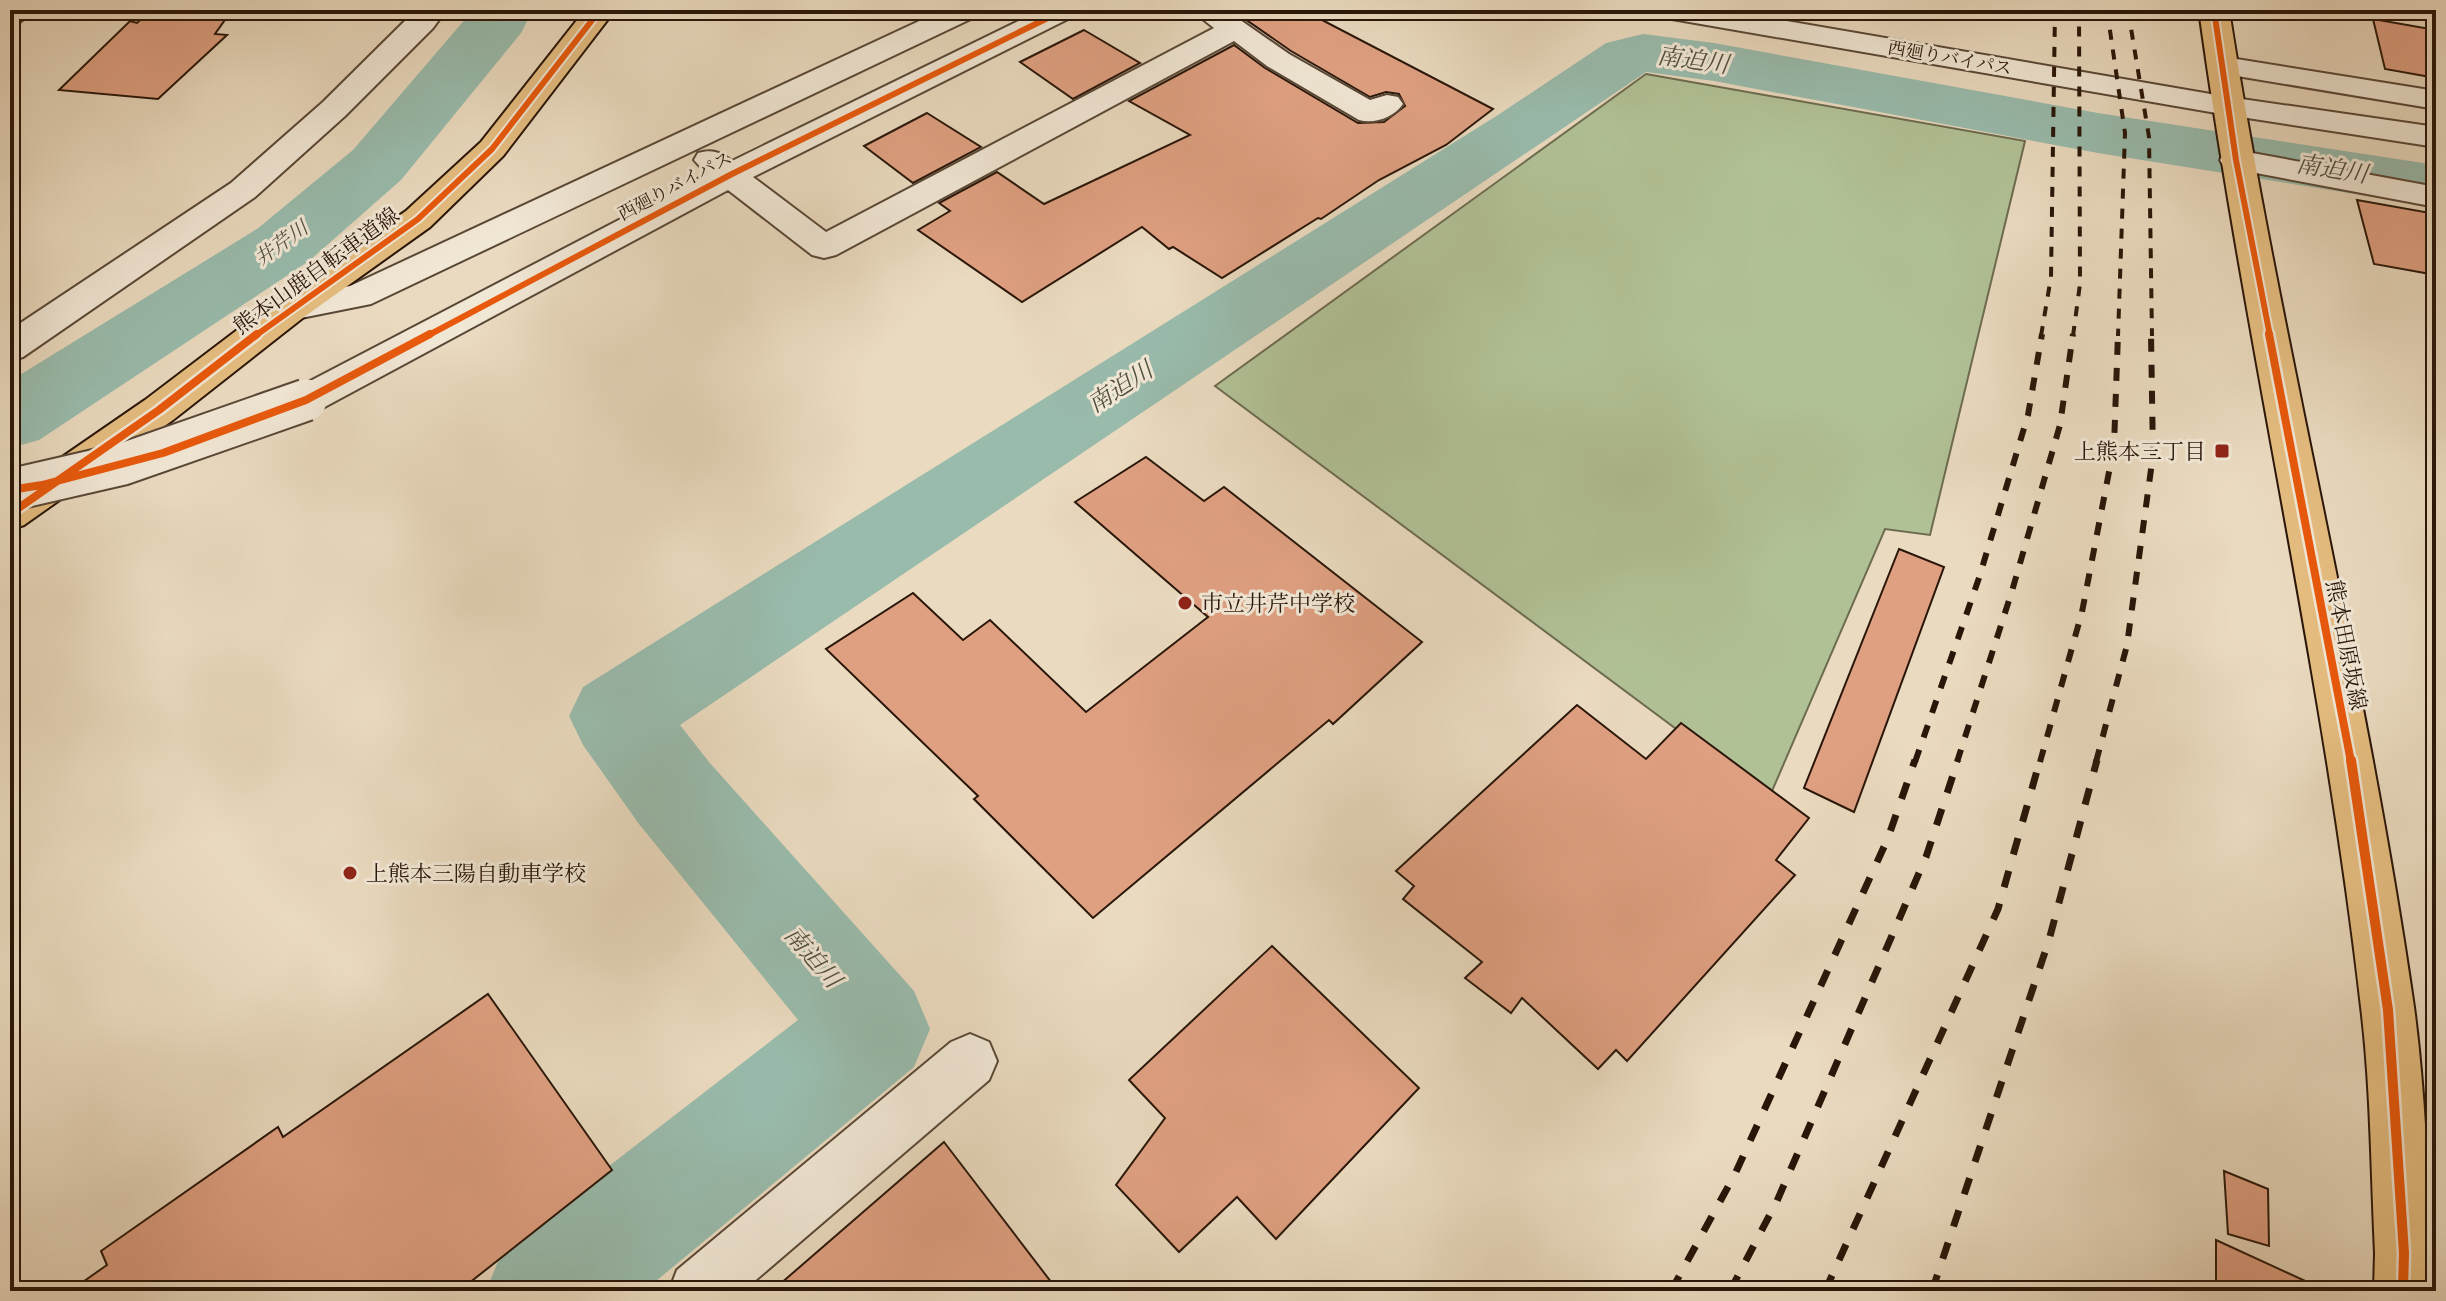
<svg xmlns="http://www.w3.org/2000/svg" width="2446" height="1301" viewBox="0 0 2446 1301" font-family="'Libre Caslon Text','Noto Serif JP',serif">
<rect width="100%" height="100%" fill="#eadabf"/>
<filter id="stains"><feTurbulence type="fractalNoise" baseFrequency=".0025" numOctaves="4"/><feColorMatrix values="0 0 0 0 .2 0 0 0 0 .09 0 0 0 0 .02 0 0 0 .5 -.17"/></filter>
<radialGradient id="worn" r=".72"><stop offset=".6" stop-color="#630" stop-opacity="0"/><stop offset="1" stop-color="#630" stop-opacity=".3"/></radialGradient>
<path fill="#b1c196" stroke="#6d6c50" stroke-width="2" d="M 1646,74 L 2025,141 L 1930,535 L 1885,529 L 1769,798 L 1215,386 Z"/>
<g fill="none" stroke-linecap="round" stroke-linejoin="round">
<path fill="#99bbac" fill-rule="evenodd" d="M 473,10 L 533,10 L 521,33 L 401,180 L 309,261 L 39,440 L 10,448 L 10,381 L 257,229 L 353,150 Z
M 1643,34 L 1714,43 L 2098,113 L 2436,165 L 2436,207 L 2098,153 L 1714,81 L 1646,72 L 680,725 L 709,762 L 914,991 L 930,1029 L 914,1067 L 644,1291 L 486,1291 L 504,1247 L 798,1020 L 639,824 L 583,745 L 569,716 L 583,687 L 1498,115 L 1606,43 Z"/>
</g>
<path fill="#dfa081" stroke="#291609" stroke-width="2" d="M 151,10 L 232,10 L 215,34 L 227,35 L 158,99 L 59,90 L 130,21 L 137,23 Z
M 1232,10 L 1303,10 L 1493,109 L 1446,145 L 1379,180 L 1321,219 L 1318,218 L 1222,278 L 1173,247 L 1169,249 L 1142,227 L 1022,302 L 918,230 L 950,211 L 939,203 L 997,172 L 1044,204 L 1190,135 L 1129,101 L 1234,45 L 1265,68 L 1358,123 L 1384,122 L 1405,106 L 1399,94 L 1386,92 L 1370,97 L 1291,51 Z
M 2373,19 L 2436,30 L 2436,78 L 2385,69 Z
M 1084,30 L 1140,63 L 1073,99 L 1020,62 Z
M 927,113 L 981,147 L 913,183 L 864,146 Z
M 2357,200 L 2436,214 L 2436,275 L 2374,264 Z
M 1146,457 L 1204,501 L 1224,487 L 1422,642 L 1333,724 L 1329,720 L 1093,918 L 974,799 L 978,796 L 826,649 L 913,593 L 963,640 L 990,620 L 1086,712 L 1208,617 L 1075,502 Z
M 1899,549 L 1944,567 L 1854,812 L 1804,788 Z
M 1577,705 L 1646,759 L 1681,723 L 1809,818 L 1776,860 L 1795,875 L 1627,1061 L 1616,1050 L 1598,1069 L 1522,998 L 1511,1013 L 1465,978 L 1482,962 L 1403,899 L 1414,886 L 1396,871 Z
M 1272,946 L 1419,1088 L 1276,1239 L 1237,1197 L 1179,1252 L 1116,1185 L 1165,1118 L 1129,1080 Z
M 488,994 L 612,1170 L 459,1291 L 70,1291 L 107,1265 L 101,1251 L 278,1127 L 283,1137 Z
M 944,1142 L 1058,1291 L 772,1291 Z
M 2224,1171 L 2268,1189 L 2269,1246 L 2228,1234 Z
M 2216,1240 L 2327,1291 L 2216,1291 Z"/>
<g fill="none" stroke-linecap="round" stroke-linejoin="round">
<defs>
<path id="minor" d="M 10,10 L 35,10 L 20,22 L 10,25 Z
M 416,10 L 446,10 L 433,28 L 345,116 L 255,197 L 23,357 L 10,361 L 10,330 L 231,183 L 323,102 Z
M 943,10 L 982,10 L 977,16 L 371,304 L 291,320 L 278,317 L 273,308 L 278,299 L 350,286 Z
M 1041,10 L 1079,10 L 1074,16 L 753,177 L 826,232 L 1214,28 L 1195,13 L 1197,10 L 1226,10 L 1289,54 L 1370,100 L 1387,95 L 1398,97 L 1403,104 C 1393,118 1375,124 1359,120 L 1267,66 L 1234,41 L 836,255 L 824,258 L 812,255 L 728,190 L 319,410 L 306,414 L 293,410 L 287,400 L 293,390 L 707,174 L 694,160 L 698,153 C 713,149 720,152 732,161 Z
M 1657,10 L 1723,10 L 2228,97 L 2436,127 L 2436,147 L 2228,115 L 1672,19 L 1662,16 Z
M 2224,57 L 2436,91 L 2436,109 L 2213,72 L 2209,66 L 2213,60 Z
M 2236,150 L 2436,187 L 2436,207 L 2224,167 L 2220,160 L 2224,153 Z
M 970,1034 L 989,1042 L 997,1061 L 989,1080 L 743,1291 L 669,1291 L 677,1270 L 951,1042 Z"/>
<path id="major" d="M 585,10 L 615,10 L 503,156 L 430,227 L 304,317 L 173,420 L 24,525 L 10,530 L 10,493 L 145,400 L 278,299 L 406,211 L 481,142 Z
M 2199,10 L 2229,10 C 2281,344 2366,672 2414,1007 C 2425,1088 2427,1171 2433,1253 L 2432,1291 L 2374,1291 L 2375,1253 C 2371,1171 2371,1088 2361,1007 C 2323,672 2245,344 2199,10 Z"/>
</defs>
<use href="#minor" stroke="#594736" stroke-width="4"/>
<use href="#major" stroke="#291609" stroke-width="4"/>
<use href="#minor" fill="#f1e7d5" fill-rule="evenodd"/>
<use href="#major" fill="#e5bd80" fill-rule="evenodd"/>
<path stroke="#291609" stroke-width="4" stroke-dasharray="10 10" stroke-linecap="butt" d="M 2107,10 L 2125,133 L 2118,336
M 2128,10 L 2149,137 L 2152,336
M 2041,336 L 2051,277 L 2055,10
M 2073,336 L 2080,284 L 2079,10"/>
<path stroke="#291609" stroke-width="6" stroke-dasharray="13 13" stroke-linecap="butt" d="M 1915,762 L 1979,578 L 2028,415 L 2042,334
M 1957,762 L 2012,591 L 2060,425 L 2073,334
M 2040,762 L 2082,612 L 2114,446 L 2118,334
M 2096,762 L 2127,645 L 2153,455 L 2151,334"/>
<path stroke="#291609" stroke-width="7" stroke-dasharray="17 17" stroke-linecap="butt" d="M 1671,1291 L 1735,1174 L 1888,838 L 1915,760
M 1730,1291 L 1777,1201 L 1926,857 L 1958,760
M 1825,1291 L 1998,909 L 2040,760
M 1932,1291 L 2049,940 L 2097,760"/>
<defs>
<path id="minor-bridge" d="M 10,490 L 123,464 L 306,400"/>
</defs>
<use href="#minor-bridge" stroke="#594736" stroke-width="45" stroke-linecap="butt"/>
<use href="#minor-bridge" stroke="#f1e7d5" stroke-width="41"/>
<defs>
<path id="cycleway-far2" d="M 2214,10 L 2236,160 L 2270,336
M 255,336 L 418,219 L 492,149 L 600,10
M 427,336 L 730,175 L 1064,10"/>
<path id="cycleway-far1" d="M 2269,334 L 2351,762
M 10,490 L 42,485 L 163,453 L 306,400 L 430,334
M 10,514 L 159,410 L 257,334"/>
<path id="cycleway" d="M 2351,760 L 2388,1010 L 2404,1253 L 2403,1291"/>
</defs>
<use href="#cycleway-far2" stroke="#f1e7d5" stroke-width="10"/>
<use href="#cycleway-far1" stroke="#f1e7d5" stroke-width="13"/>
<use href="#cycleway" stroke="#f1e7d5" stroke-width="15"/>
<use href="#cycleway-far2" stroke="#e8590c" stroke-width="6"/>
<use href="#cycleway-far1" stroke="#e8590c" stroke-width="8"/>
<use href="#cycleway" stroke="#e8590c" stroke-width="10"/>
</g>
<g fill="#8f2418" stroke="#f1e7d5" stroke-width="3">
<rect x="2214" y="443" width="16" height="16" rx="4"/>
<circle cx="1185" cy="603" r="8"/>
<circle cx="350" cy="873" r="8"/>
</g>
<g text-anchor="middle" stroke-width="6" stroke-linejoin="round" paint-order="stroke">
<g font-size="18" fill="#291609" stroke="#f1e7d5">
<text transform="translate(1950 58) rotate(10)" y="6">西廻りバイパス</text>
<text transform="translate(675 186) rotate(-28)" y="6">西廻りバイパス</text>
</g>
<g font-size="20" font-style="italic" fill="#505042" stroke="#f1e7d5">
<text transform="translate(281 243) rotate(-36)" y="7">井芹川</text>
</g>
<g font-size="22" fill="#291609" stroke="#f1e7d5">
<text transform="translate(316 270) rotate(-36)" y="8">熊本山鹿自転車道線</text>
<text transform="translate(2347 645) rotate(79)" y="8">熊本田原坂線</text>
</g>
<g font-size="22" fill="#291609" stroke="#f1e7d5" text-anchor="start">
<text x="2206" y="459" text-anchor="end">上熊本三丁目</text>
<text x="1201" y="611">市立井芹中学校</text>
<text x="366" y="881">上熊本三陽自動車学校</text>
</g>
<g font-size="24" font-style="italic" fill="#505042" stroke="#f1e7d5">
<text transform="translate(1693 60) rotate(8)" y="8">南迫川</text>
<text transform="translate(2332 169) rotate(9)" y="8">南迫川</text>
<text transform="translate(1120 387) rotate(-33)" y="8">南迫川</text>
<text transform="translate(813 957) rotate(49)" y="8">南迫川</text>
</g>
</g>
<rect width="2446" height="1301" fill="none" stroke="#eadabf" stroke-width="40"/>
<rect x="12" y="12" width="2422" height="1277" fill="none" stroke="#291609" stroke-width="4"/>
<rect x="20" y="20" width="2406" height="1261" fill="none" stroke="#291609" stroke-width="2"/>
<rect width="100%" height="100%" filter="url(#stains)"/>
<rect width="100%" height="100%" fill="url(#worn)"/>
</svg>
